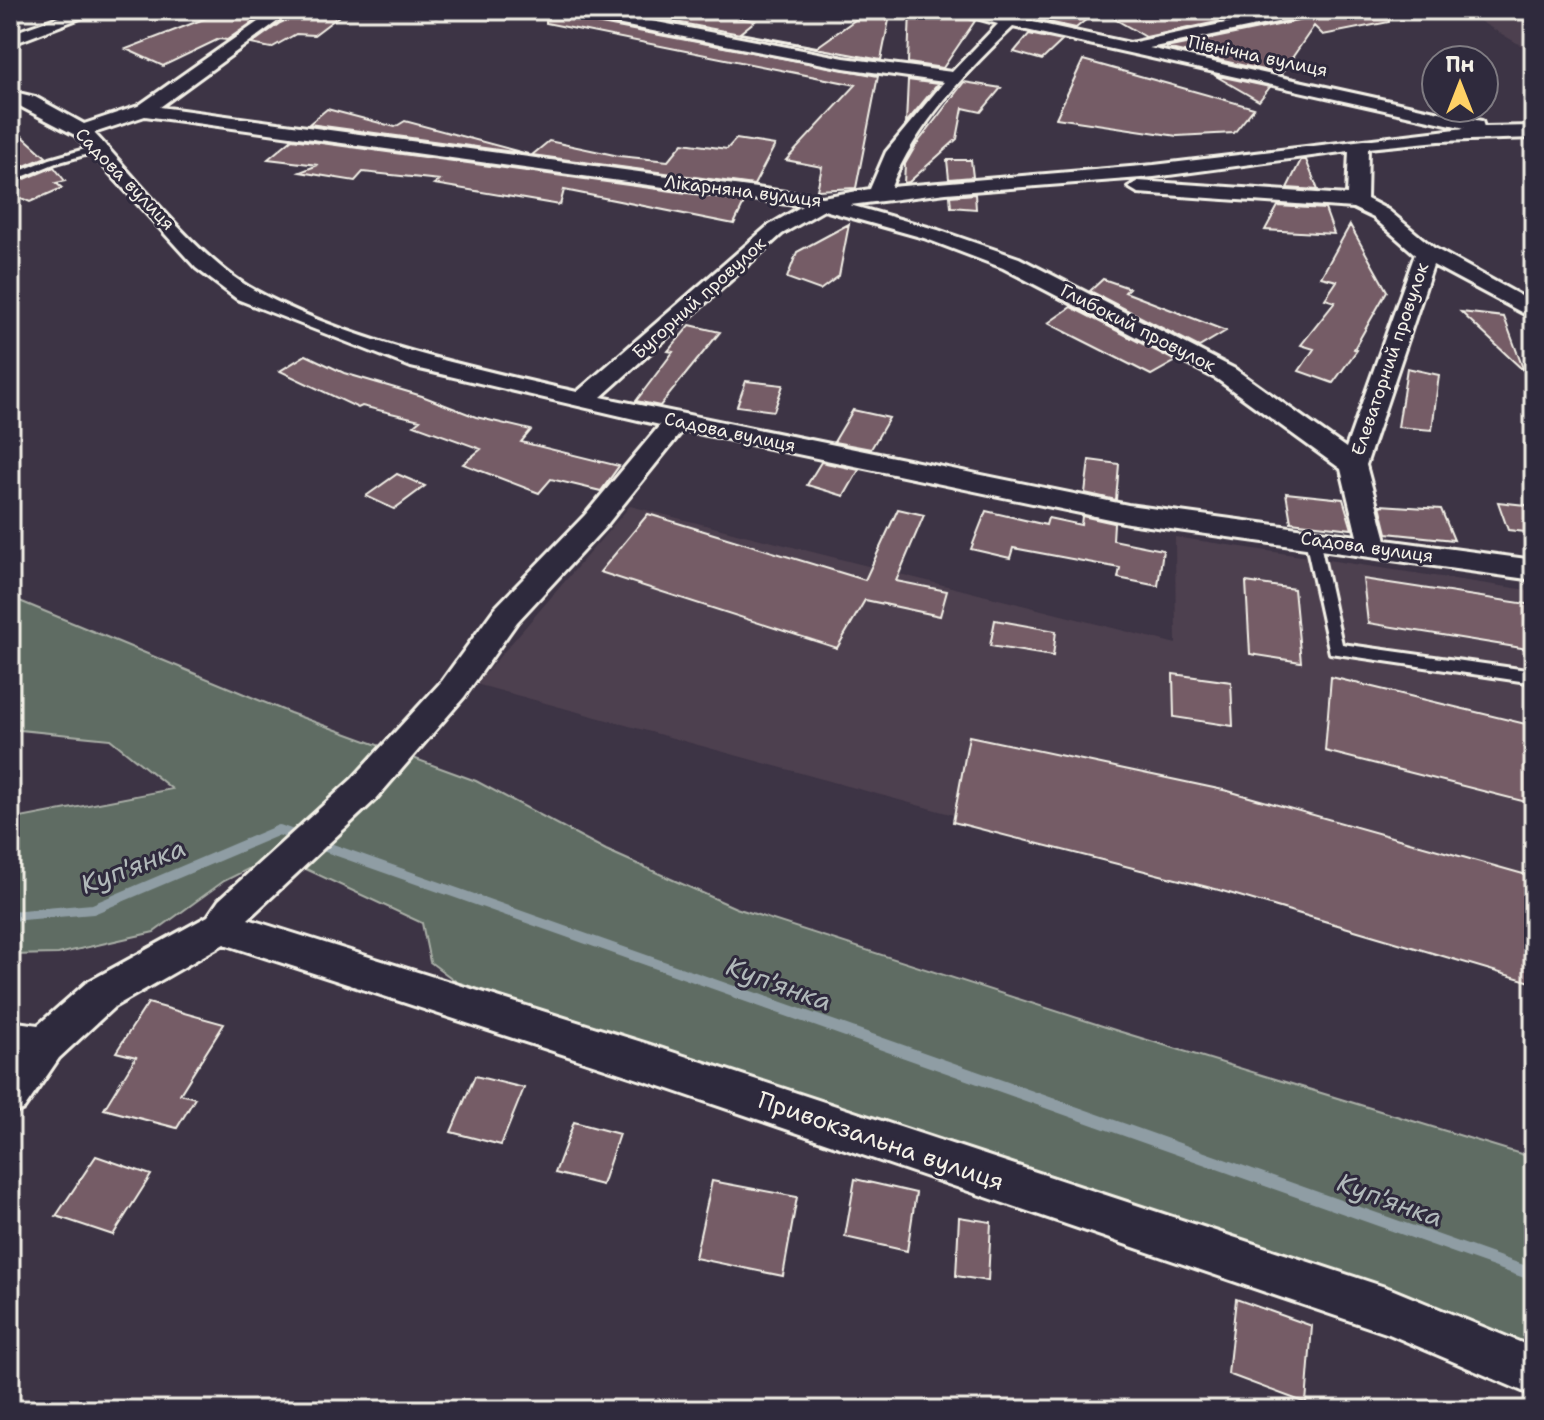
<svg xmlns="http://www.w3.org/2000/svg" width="1544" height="1420" viewBox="0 0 1544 1420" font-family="'Shantell Sans',sans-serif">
<rect width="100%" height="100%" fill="#3d3445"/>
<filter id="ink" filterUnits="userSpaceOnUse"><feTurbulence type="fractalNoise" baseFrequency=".0125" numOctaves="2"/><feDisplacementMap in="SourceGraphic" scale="16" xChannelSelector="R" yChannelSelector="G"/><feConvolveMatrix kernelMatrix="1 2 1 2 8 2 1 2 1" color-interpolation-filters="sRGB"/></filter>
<g filter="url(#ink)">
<path fill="#4e404f" d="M 1534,13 L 1534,53 L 1478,20 Z
M 630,506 L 1176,644 L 1175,537 L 1534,591 L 1534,974 L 476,684 Z"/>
<path fill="#5e6c63" stroke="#a9aea6" stroke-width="2" d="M 10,597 L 290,713 L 476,781 L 606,850 L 736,908 L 1118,1031 L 1534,1158 L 1534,1378 L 505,1018 L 430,962 L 422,923 L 276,855 L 224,881 L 154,932 L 58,954 L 10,955 L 10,820 L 172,789 L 110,739 L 10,729 Z"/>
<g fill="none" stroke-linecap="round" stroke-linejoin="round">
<path stroke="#8f9da4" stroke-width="10" d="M 315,843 L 742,994
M 10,916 L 93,909 L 279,830 L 301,838"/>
<path stroke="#8f9da4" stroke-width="12" d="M 736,992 L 1534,1275"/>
</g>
<path fill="#745c66" stroke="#f4f1e8" stroke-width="2" d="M 227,10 L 240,10 L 260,17 L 227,40 L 219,39 L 163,66 L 126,49 Z
M 310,10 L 347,10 L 314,35 L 296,34 L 271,48 L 251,44 L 280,23 Z
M 547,10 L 559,10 L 569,18 L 878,76 L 856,188 L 817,190 L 822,167 L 786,160 L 856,85 L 546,23 Z
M 610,10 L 729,10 L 723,15 L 755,21 L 740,33 L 817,47 L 869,10 L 891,10 L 881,60 Z
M 910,10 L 945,10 L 975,21 L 943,68 L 908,63 Z
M 1047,10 L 1049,10 L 1088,18 L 1076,28 L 1039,20 Z
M 1155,10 L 1273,10 L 1146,37 L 1113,18 Z
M 1322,10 L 1388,10 L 1389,22 L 1323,35 L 1314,26 L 1281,74 L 1166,48 L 1312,18 Z
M 1029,34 L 1062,41 L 1042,60 L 1014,52 Z
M 1083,60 L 1254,108 L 1234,133 L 1177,136 L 1056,118 Z
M 1214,75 L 1270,87 L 1259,101 Z
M 908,80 L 938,84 L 906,123 Z
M 964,82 L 1001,88 L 981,112 L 963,108 L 957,139 L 909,182 L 904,183 L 905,164 L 916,145 Z
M 327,109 L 395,127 L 405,121 L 528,154 L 309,124 Z
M 10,125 L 46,157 L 10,172 Z
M 292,139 L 745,201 L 734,224 L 564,190 L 560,205 L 434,184 L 440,180 L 363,172 L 355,181 L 300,172 L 318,165 L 268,159 Z
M 736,139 L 775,145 L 754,185 L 532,155 L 549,141 L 619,156 L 668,161 L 683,143 L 727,149 Z
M 947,160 L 971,160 L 973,177 L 949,179 Z
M 1301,160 L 1306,160 L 1318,190 L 1287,188 Z
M 54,167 L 65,181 L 56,183 L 62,188 L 30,202 L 10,193 L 10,185 Z
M 975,194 L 976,209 L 951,207 L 950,196 Z
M 1278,206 L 1325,209 L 1334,234 L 1265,230 Z
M 849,224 L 839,276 L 820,290 L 787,278 L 797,252 Z
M 1350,225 L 1387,291 L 1354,349 L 1357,350 L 1333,383 L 1299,371 L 1314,349 L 1301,345 L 1335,302 L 1325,299 L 1337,281 L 1321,277 Z
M 1103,279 L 1129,288 L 1125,292 L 1226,331 L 1199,347 L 1090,291 Z
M 1071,307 L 1176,361 L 1151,375 L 1048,323 Z
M 1461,312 L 1504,317 L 1524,371 Z
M 690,325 L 720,332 L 660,406 L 636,401 L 673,352 L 668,351 Z
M 306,355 L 344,373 L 422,396 L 476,417 L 531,430 L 521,442 L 619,466 L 601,491 L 551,479 L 539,493 L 463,464 L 481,449 L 414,425 L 420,420 L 362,406 L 358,408 L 280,371 Z
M 1407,368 L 1439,375 L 1432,430 L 1398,427 Z
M 746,381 L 783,385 L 774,411 L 737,406 Z
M 853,410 L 889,418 L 871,449 L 834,442 Z
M 1089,460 L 1119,464 L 1116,500 L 1085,493 Z
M 821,462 L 859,470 L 844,496 L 807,485 Z
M 397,474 L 425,486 L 394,509 L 366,496 Z
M 1286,493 L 1343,499 L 1352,529 L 1291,522 Z
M 1498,502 L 1534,506 L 1534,533 L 1508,530 Z
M 1380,505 L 1441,509 L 1454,540 L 1387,533 Z
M 898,509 L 924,515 L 896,581 L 947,591 L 940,616 L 865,600 L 837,648 L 600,572 L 648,514 L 865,580 Z
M 986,511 L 1046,525 L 1048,518 L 1081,525 L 1082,516 L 1114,523 L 1113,540 L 1163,550 L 1158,586 L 1118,578 L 1120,568 L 1013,548 L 1010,558 L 971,549 Z
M 1363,579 L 1534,605 L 1534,650 L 1368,623 Z
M 1246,582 L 1294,589 L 1301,662 L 1250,654 Z
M 995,620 L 1056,631 L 1053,656 L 990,646 Z
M 1173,674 L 1231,682 L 1233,726 L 1174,717 Z
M 1331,677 L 1534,726 L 1534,804 L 1325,751 Z
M 969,736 L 1228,791 L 1534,877 L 1534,983 L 1219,890 L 953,822 Z
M 148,1003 L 224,1024 L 180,1094 L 195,1098 L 177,1128 L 104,1109 L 136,1057 L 116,1052 Z
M 475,1076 L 524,1088 L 501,1145 L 451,1132 Z
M 574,1122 L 619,1134 L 602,1185 L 555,1173 Z
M 96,1156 L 151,1175 L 113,1235 L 56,1216 Z
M 855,1179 L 916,1193 L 907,1251 L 845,1237 Z
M 712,1181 L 797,1197 L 783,1276 L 695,1258 Z
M 959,1217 L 991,1222 L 988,1281 L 956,1276 Z
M 1236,1299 L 1312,1326 L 1306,1403 L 1228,1374 Z"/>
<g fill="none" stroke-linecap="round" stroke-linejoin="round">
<defs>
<path id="lane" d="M 99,145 L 104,148 L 102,150 L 56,163 L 10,182 L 10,175 L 50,159 Z
M 1312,534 L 1319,539 L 1342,644 L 1534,671 L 1534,683 L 1330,653 L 1305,539 Z"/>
<path id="street" d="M 78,10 L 101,10 L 10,45 L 10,34 Z
M 275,10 L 293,10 L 160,107 L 822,197 L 870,189 L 886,152 L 944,82 L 844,68 L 570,15 L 562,10 L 594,10 L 844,58 L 952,72 L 998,24 L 948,10 L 977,10 L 1130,43 L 1288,10 L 1319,10 L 1311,15 L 1149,48 L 1476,120 L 1482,121 L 1484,127 L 1534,126 L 1534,138 L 1439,141 L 1368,148 L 1367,199 L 1388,210 L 1434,248 L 1534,303 L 1534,319 L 1433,265 L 1366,465 L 1386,540 L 1534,560 L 1534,580 L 1128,523 L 683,430 L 605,527 L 517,622 L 464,697 L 376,799 L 248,919 L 648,1044 L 1391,1289 L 1534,1348 L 1534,1396 L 1389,1334 L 648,1082 L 224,944 L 114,1007 L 59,1058 L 24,1109 L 10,1115 L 10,1021 L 38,1025 L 86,983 L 208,916 L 219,900 L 352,779 L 442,681 L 495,608 L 585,515 L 660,425 L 411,367 L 237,299 L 196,268 L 75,135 L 10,101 L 10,91 L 35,97 L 84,124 L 138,106 ZM 1013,27 L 1465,128 L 1154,165 L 891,187 C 913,129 968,69 1013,27 ZM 145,116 L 802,206 L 768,226 L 577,392 C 473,368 349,342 254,290 C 198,259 139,181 94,133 ZM 1349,151 L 1347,195 L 1138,181 L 1128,187 L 1138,193 L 1353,208 L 1374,218 L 1415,254 L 1346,448 L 1235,369 L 1019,258 L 938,230 L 850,205 L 946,193 L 1154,177 ZM 824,210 L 924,238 L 1003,268 L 1217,379 L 1341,469 L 1357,536 L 1128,505 L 601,397 L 782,234 Z
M 427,10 L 444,10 L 436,15 Z"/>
</defs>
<use href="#lane" stroke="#f4f1e8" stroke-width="6"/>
<use href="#street" stroke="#f4f1e8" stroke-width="6"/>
<use href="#lane" fill="#2f2a3d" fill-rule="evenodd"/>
<use href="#street" fill="#2f2a3d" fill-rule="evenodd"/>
</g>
</g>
<g text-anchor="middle" stroke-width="6" stroke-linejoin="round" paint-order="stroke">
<g font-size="18" fill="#f4f1e8" stroke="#2f2a3d">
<text transform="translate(1258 56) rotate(12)" y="6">Північна вулиця</text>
<text transform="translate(125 179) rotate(46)" y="6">Садова вулиця</text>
<text transform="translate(743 191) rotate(7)" y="6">Лікарняна вулиця</text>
<text transform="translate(699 298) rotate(-42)" y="6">Бугорний провулок</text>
<text transform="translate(1138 328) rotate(27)" y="6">Глибокий провулок</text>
<text transform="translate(1390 359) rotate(-71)" y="6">Елеваторний провулок</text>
<text transform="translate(730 432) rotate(12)" y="6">Садова вулиця</text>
<text transform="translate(1367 547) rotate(8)" y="6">Садова вулиця</text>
</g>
<g font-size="24" fill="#f4f1e8" stroke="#2f2a3d">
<text transform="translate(881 1141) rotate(19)" y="8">Привокзальна вулиця</text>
</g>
<g font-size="26" font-style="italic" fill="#b1b9ba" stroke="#2f2a3d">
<text transform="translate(133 866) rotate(-21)" y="9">Куп'янка</text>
<text transform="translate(779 984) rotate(20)" y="9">Куп'янка</text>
<text transform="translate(1390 1200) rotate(20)" y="9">Куп'янка</text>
</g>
</g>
<rect width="1544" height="1420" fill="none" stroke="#2f2a3d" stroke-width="40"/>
<rect x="20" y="20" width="1504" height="1380" fill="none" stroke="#f4f1e8" stroke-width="3" filter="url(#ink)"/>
<g transform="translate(1460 84)"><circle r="38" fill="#2f2a3d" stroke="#7e7a81" stroke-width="2"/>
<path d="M0-6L14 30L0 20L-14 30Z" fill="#ffd166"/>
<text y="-12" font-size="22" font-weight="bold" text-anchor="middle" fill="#f4f1e8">Пн</text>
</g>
</svg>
